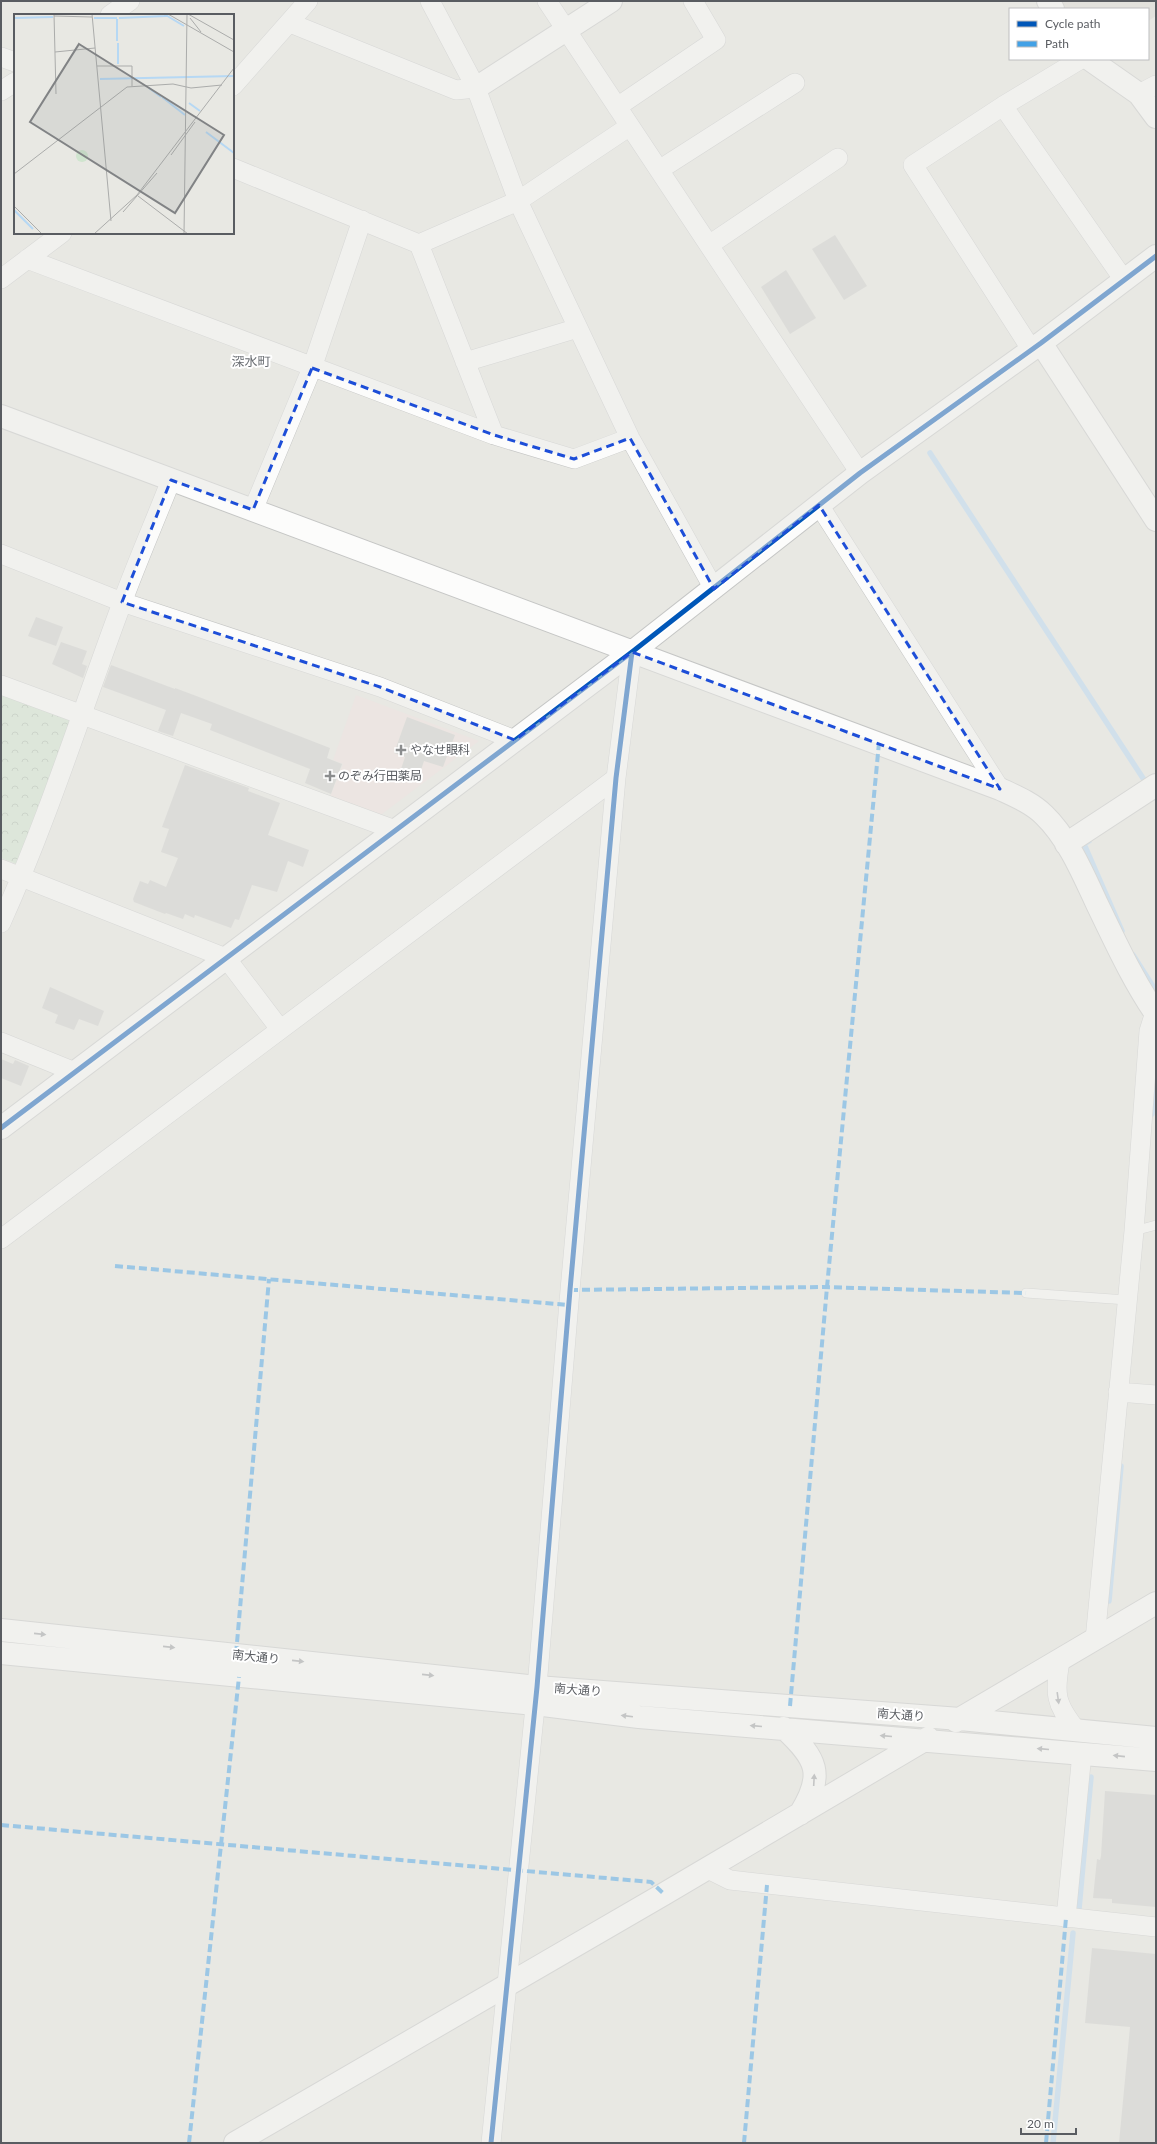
<svg xmlns="http://www.w3.org/2000/svg" width="1157" height="2144" viewBox="0 0 1157 2144" font-family="Lato,'Noto Sans JP',sans-serif">
<defs>
<pattern id="park-crowns" width="20" height="18" patternUnits="userSpaceOnUse"><rect width="20" height="18" fill="#d0e5cf"/><path d="M2 6a3 3 0 1 1 6 0M12 15a3 3 0 1 1 6 0" fill="none" stroke="#acbdab"/></pattern>
</defs>
<rect width="100%" height="100%" fill="#e8e8e3"/>
<path fill="#dcdad2" d="M 1048,1 L 1156,1 L 1156,16 L 1148,21 L 1148,9 L 1053,9 Z"/>
<path fill="#f1e3df" d="M 356,695 L 479,741 L 378,817 L 329,799 L 343,764 L 333,760 Z"/>
<path fill="url(#park-crowns)" d="M 1,692 L 73,719 L 19,865 L 1,858 Z"/>
<g fill="none" stroke-linecap="round" stroke-linejoin="round">
<path stroke="#b6d8f4" stroke-width="5.5" d="M 930,453 L 1156,798
M 1089,841 L 1084,844 L 1122,931
M 1133,955 L 1156,991
M 1152,1114 L 1156,1071
M 1109,1601 L 1121,1466
M 1079,1909 L 1091,1777
M 1053,2143 L 1073,1933"/>
</g>
<path fill="#cfcfcc" d="M 835,235 L 867,286 L 844,300 L 812,249 Z
M 786,270 L 816,318 L 790,334 L 761,287 Z
M 36,617 L 63,627 L 56,646 L 28,636 Z
M 61,642 L 87,651 L 82,664 L 87,666 L 83,678 L 52,664 Z
M 111,665 L 175,689 L 175,688 L 199,697 L 330,748 L 327,758 L 342,764 L 331,794 L 305,783 L 310,769 L 210,730 L 212,724 L 181,713 L 173,736 L 158,731 L 166,710 L 103,687 Z
M 407,717 L 455,735 L 443,767 L 424,761 L 419,776 L 401,769 L 405,757 L 394,753 Z
M 185,765 L 249,788 L 248,791 L 280,803 L 268,835 L 309,850 L 303,867 L 288,861 L 277,892 L 252,885 L 239,920 L 235,919 L 231,928 L 195,915 L 194,918 L 185,914 L 183,919 L 166,913 L 165,914 L 134,902 L 133,899 L 140,881 L 148,884 L 150,880 L 166,887 L 178,858 L 161,852 L 169,829 L 162,827 Z
M 50,987 L 104,1011 L 98,1026 L 79,1019 L 74,1030 L 55,1023 L 58,1015 L 42,1008 Z
M 1,1059 L 13,1064 L 15,1060 L 29,1066 L 21,1086 L 1,1078 Z
M 1105,1791 L 1156,1795 L 1156,1907 L 1112,1903 L 1112,1899 L 1093,1898 L 1097,1859 L 1100,1860 L 1101,1856 Z
M 1092,1948 L 1156,1954 L 1156,2143 L 1119,2143 L 1130,2027 L 1085,2023 Z"/>
<g fill="none" stroke-linecap="round" stroke-linejoin="round">
<defs>
<path id="service" d="M 1134,1231 L 1156,1225
M 1026,1293 L 1127,1300"/>
<path id="minor" d="M 430,1 L 476,88 L 518,201 L 630,438 L 714,589
M 547,1 L 860,473
M 110,15 L 130,1
M 290,23 L 456,90 L 476,88
M 1,57 L 15,62
M 233,86 L 308,1
M 1,91 L 15,82
M 1139,94 L 1156,85
M 1003,106 L 1124,280
M 617,107 L 716,40 L 693,1
M 233,168 L 419,244 L 518,201 L 630,126
M 659,170 L 795,83
M 419,244 L 494,435
M 709,245 L 838,158
M 27,259 L 494,435 L 574,459 L 630,438
M 1,279 L 62,233
M 1031,349 L 913,165 L 1003,106 L 1081,59
M 465,362 L 578,328
M 819,505 L 1000,789
M 253,510 L 312,368 L 362,220
M 1,554 L 122,602 L 380,687 L 515,740
M 1,685 L 395,830
M 1,869 L 226,958 L 280,1029
M 1,923 C 48,819 82,710 122,603 C 137,562 155,521 171,480
M 1,1042 L 75,1072
M 1,1239 L 616,778
M 1118,1392 L 1156,1395
M 1095,1640 L 1134,1231 L 1149,1031 L 1155,1012
M 1060,1660 C 1055,1695 1054,1702 1077,1731
M 708,1869 L 730,1880 L 1156,1927
M 1066,1918 L 1082,1753
M 491,2143 L 537,1687 L 570,1290 L 616,778 L 632,652"/>
<path id="tertiary" d="M 1048,1 L 1053,9
M 1089,59 L 1139,94 L 1156,117
M 476,88 L 611,1
M 1041,343 L 1156,520
M 1,416 L 1000,789 C 1015,796 1032,803 1044,815 C 1068,838 1083,874 1097,904 C 1115,941 1132,979 1156,1014
M 1066,844 L 1156,785
M 1,1128 L 632,652 L 860,473 L 1041,343 L 1156,256
M 1,1630 L 537,1687 L 960,1719 L 1156,1738
M 1,1653 L 535,1704 L 639,1717 L 1156,1760
M 956,1721 L 1156,1603
M 784,1728 C 817,1759 825,1774 800,1814
M 235,2143 L 664,1894 L 928,1738"/>
</defs>
<use href="#service" stroke="#c5c6c5" stroke-width="10"/>
<use href="#minor" stroke="#c5c6c5" stroke-width="20"/>
<use href="#tertiary" stroke="#c5c6c5" stroke-width="24"/>
<use href="#service" stroke="#fcfcfb" stroke-width="9"/>
<use href="#minor" stroke="#fcfcfb" stroke-width="19"/>
<use href="#tertiary" stroke="#fcfcfb" stroke-width="22"/>
<path stroke="#42a1e6" stroke-width="4" stroke-dasharray="8 4" stroke-linecap="butt" d="M 115,1266 L 568,1305
M 570,1290 L 823,1287 L 1026,1293
M 236,1654 L 269,1279
M 790,1706 L 827,1287 L 879,743
M 1,1825 L 651,1882 L 664,1894
M 189,2143 L 239,1677
M 744,2143 L 767,1885
M 1046,2143 L 1066,1918"/>
<defs>
<path id="cycleway" d="M 1,1128 L 632,652 L 860,473 L 1041,343 L 1156,256
M 491,2143 L 537,1687 L 570,1290 L 616,778 L 632,652"/>
</defs>
<use href="#cycleway" stroke="#fff" stroke-width="8"/>
<use href="#cycleway" stroke="#0057b8" stroke-width="5"/>
</g>
<defs><path id="oneway-solid" d="M-6-.8H1V-3.2L6.5 0L1 3.2V.8H-6Z"/></defs>
<g fill="#9a9c9f">
<use href="#oneway-solid" transform="translate(40 1634) rotate(6)"/>
<use href="#oneway-solid" transform="translate(169 1647) rotate(6)"/>
<use href="#oneway-solid" transform="translate(298 1661) rotate(6)"/>
<use href="#oneway-solid" transform="translate(428 1675) rotate(6)"/>
<use href="#oneway-solid" transform="translate(1058 1698) rotate(82)"/>
<use href="#oneway-solid" transform="translate(627 1716) rotate(-173)"/>
<use href="#oneway-solid" transform="translate(756 1726) rotate(-175)"/>
<use href="#oneway-solid" transform="translate(886 1736) rotate(-175)"/>
<use href="#oneway-solid" transform="translate(1043 1749) rotate(-175)"/>
<use href="#oneway-solid" transform="translate(1119 1756) rotate(-174)"/>
<use href="#oneway-solid" transform="translate(814 1780) rotate(-87)"/>
</g>
<path d="M0 0H1157V2144H0ZM 312,368 L 494,435 L 574,459 L 630,438 L 714,589 L 819,505 L 1000,789 L 632,652 L 515,740 L 380,687 L 122,602 L 171,480 L 253,510 Z" fill="#e8e8e3" fill-opacity=".55" fill-rule="evenodd"/>
<path fill="none" stroke="#1d4ed8" stroke-width="3" stroke-dasharray="8 5" stroke-linejoin="round" d="M 312,368 L 494,435 L 574,459 L 630,438 L 714,589 L 819,505 L 1000,789 L 632,652 L 515,740 L 380,687 L 122,602 L 171,480 L 253,510 Z"/>
<g fill="#8b8d8e" stroke="#fff" stroke-width="1.5">
<path d="M399 744h4v4h4v4h-4v4h-4v-4h-4v-4h4z"/>
<path d="M328 770h4v4h4v4h-4v4h-4v-4h-4v-4h4z"/>
</g>
<g text-anchor="middle" stroke-width="4" stroke-linejoin="round" paint-order="stroke">
<g font-size="12" fill="#595c61" stroke="#fff" text-anchor="start">
<text x="410" y="754">やなせ眼科</text>
<text x="338" y="780">のぞみ行田薬局</text>
</g>
<g font-size="12" fill="#595c61" stroke="#fff">
<text transform="translate(256 1657) rotate(6)" y="4">南大通り</text>
<text transform="translate(578 1690) rotate(4)" y="4">南大通り</text>
<text transform="translate(901 1715) rotate(4)" y="4">南大通り</text>
</g>
<g font-size="13" fill="#6a6e73" stroke="#fff">
<text x="251" y="366">深水町</text>
</g>
</g>
<g transform="translate(14 14)">
<rect width="220" height="220" fill="#e8e8e3"/>
<path d="M62 142a6 6 0 1 1 12 0a6 6 0 1 1-12 0Z" fill="#d0e5cf"/>
<path fill="none" stroke="#b6d8f4" stroke-width="2" d="M 150,0 L 170,12M 0,4 L 39,3M 80,4 L 103,4M 105,4 L 153,2M 103,5 L 103,27M 104,29 L 104,50M 86,65 L 220,62M 135,74 L 147,83M 148,83 L 171,101M 175,89 L 186,97M 192,118 L 220,139M 0,196 L 19,215"/>
<path fill="none" stroke="#abacab" stroke-width="1" d="M 40,0 L 42,80M 78,0 L 97,207M 154,0 L 220,38M 174,0 L 220,26M 40,2 L 78,3M 176,4 L 187,18M 41,38 L 81,34M 83,52 L 118,52 L 118,72M 157,141 L 181,108M 0,160 L 113,73 L 159,70 L 177,74 L 208,71M 124,182 L 174,220M 0,192 L 28,220M 109,198 L 143,159M 80,220 L 123,181 L 220,54M 170,220 L 173,0"/>
<path fill="#818385" fill-opacity="0.15" stroke="#818385" stroke-width="2" d="M 65,30 L 210,121 L 161,199 L 16,108 Z"/>
<rect width="220" height="220" fill="none" stroke="#595c61" stroke-width="2"/>
</g>
<rect width="1157" height="2144" fill="none" stroke="#595c61" stroke-width="4"/>
<rect x="1009" y="8" width="140" height="52" fill="#ffffff" stroke="#bdbec0"/>
<rect x="1017" y="21" width="20" height="6" fill="#0057b8" stroke="#bdbec0"/>
<text x="1045" y="28" font-size="12" fill="#595c61">Cycle path</text>
<rect x="1017" y="41" width="20" height="6" fill="#42a1e6" stroke="#bdbec0"/>
<text x="1045" y="48" font-size="12" fill="#595c61">Path</text>
<path d="M1021 2128v6h55v-6" fill="none" stroke="#595c61" stroke-width="2"/>
<text x="1027" y="2128" font-size="12" fill="#595c61" stroke="#ffffff" stroke-width="3" paint-order="stroke">20 m</text>
</svg>
